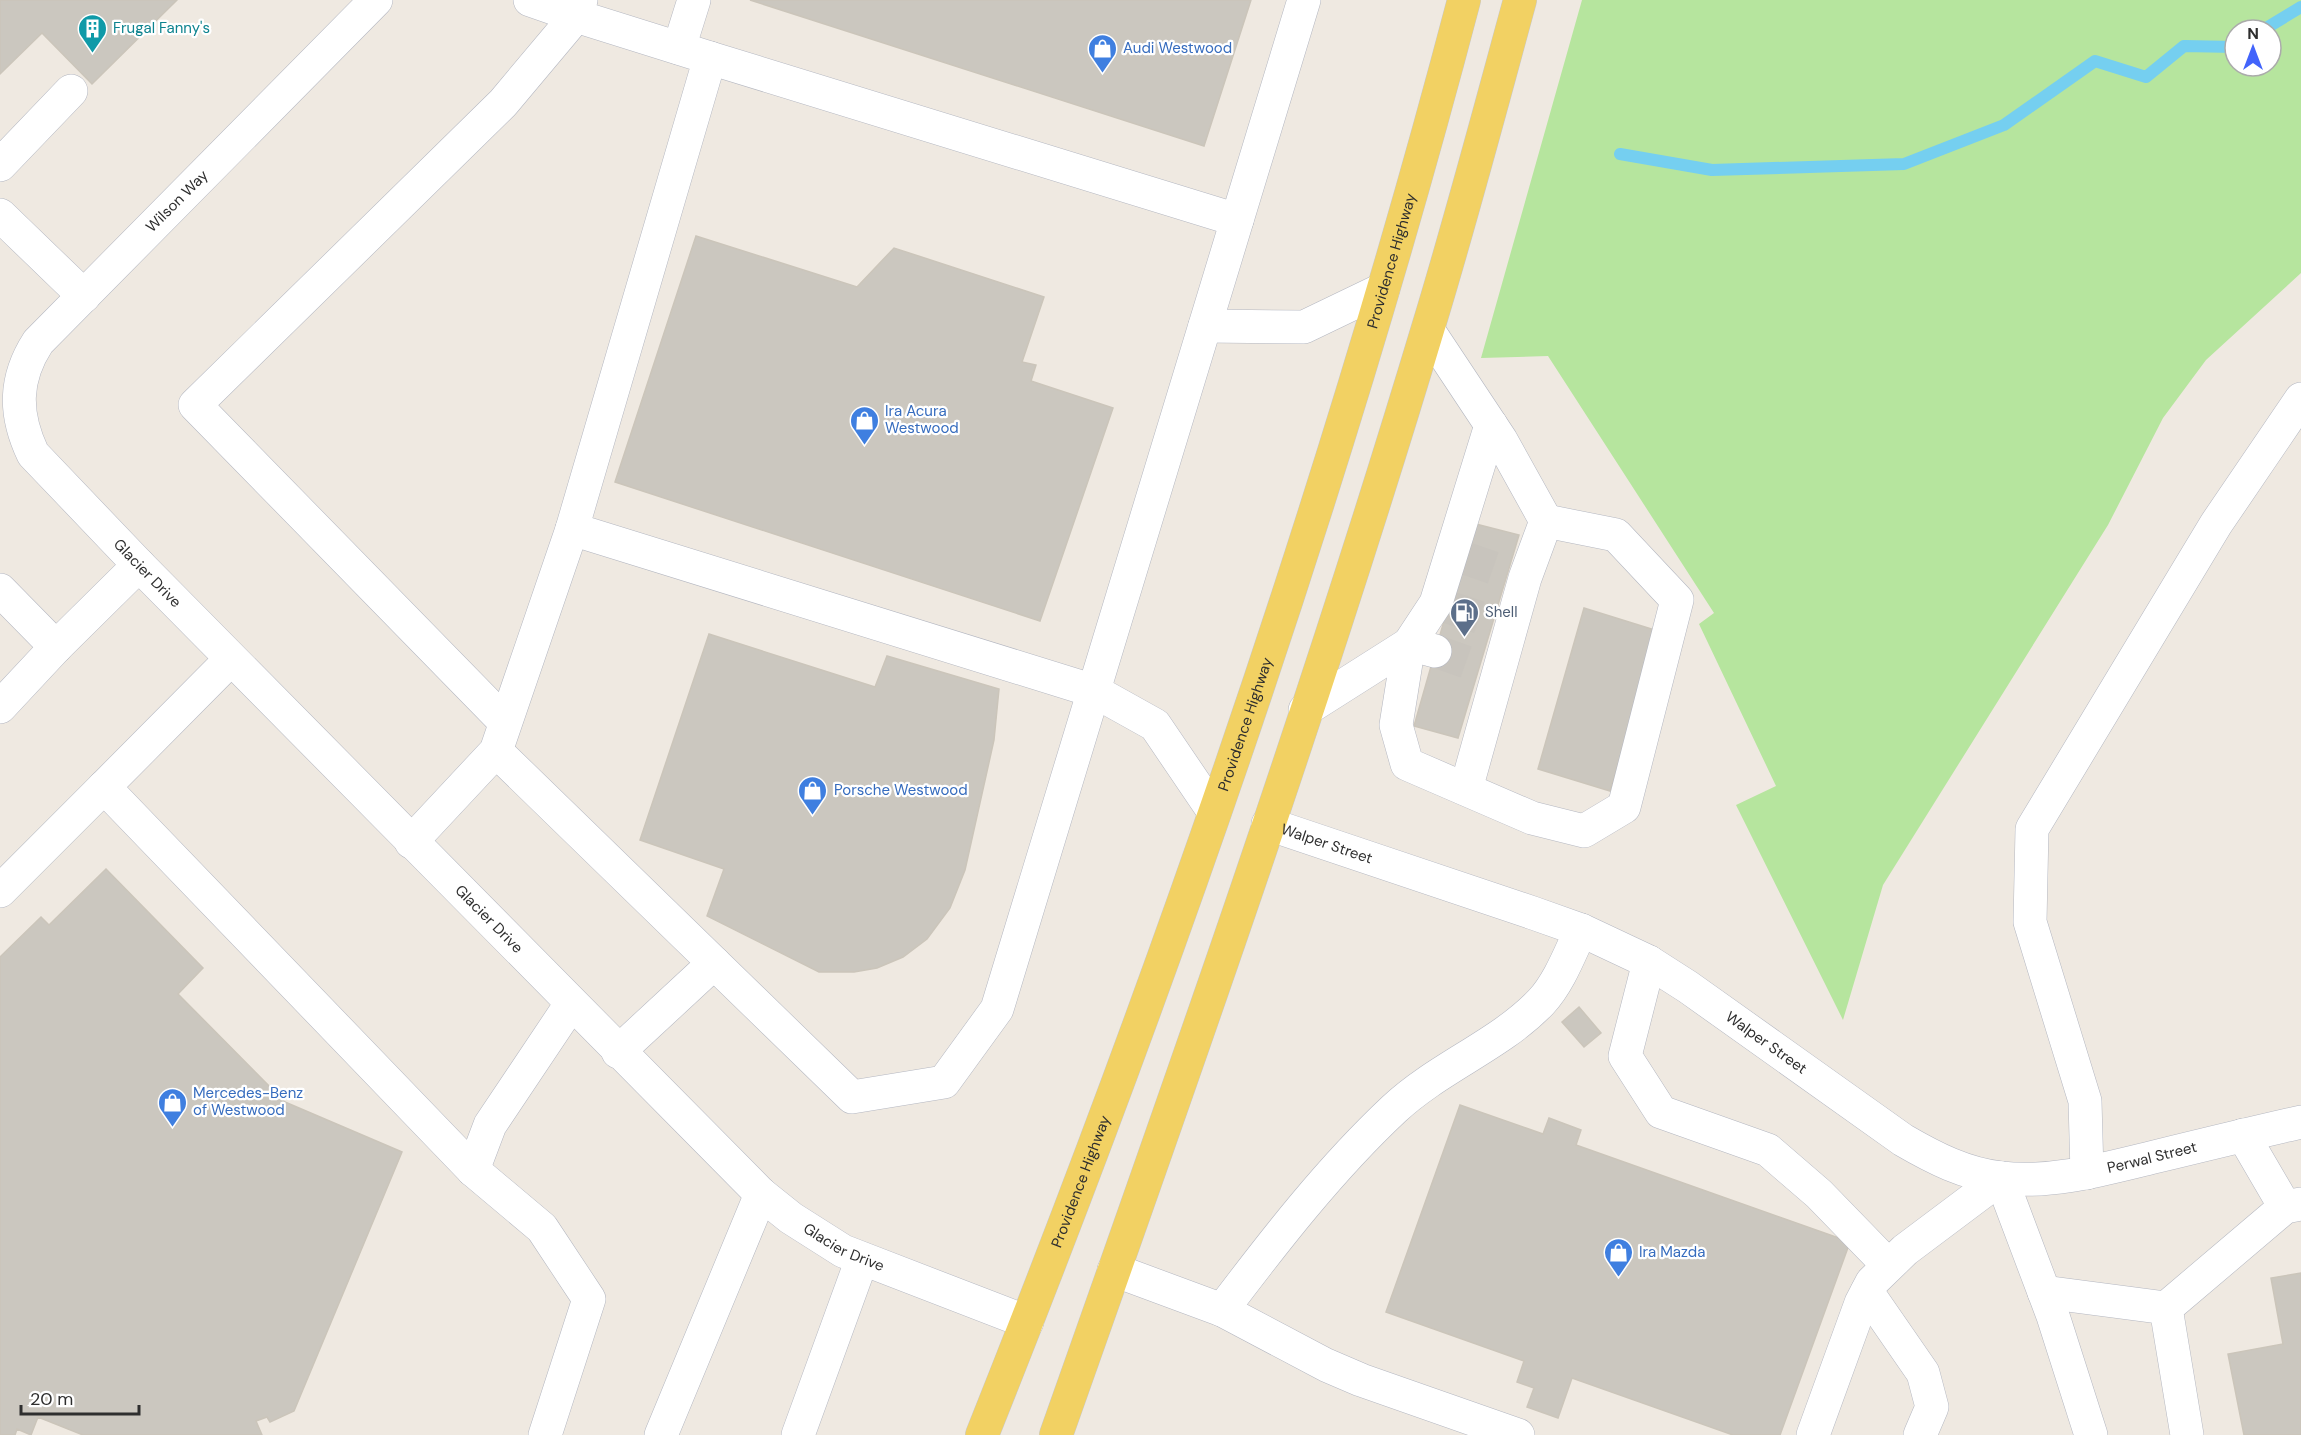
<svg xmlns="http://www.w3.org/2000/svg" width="2301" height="1435" viewBox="0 0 2301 1435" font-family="'DM Sans',sans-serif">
<rect width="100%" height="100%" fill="#efe9e1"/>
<path fill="#b6e59e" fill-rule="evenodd" d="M 1582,0 L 2301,0 L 2301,273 L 2206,360 L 2163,418 L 2108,525 L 1883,885 L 1843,1020 L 1736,805 L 1776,786 L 1699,624 L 1714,613 L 1548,356 L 1481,358 ZM 2235,30 L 2271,30 L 2271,66 L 2235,66 Z"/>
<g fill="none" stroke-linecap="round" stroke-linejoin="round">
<path stroke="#75cff0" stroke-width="12" d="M 2263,30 L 2301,7
M 1620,154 L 1712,170 L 1904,164 L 2004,125 L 2095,61 L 2146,77 L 2184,46 L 2235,47"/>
</g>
<path fill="#cbc7bf" stroke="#cbc5ba" stroke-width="1.5" d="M 0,0 L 177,0 L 92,84 L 42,33 L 0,74 Z
M 750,0 L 1251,0 L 1204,146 Z
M 696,236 L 857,287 L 894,248 L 1044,297 L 1022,362 L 1036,365 L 1031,381 L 1113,408 L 1040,621 L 615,482 Z
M 1472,523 L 1519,535 L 1458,738 L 1414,726 Z
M 1584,608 L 1658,631 L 1610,791 L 1538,769 Z
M 709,634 L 875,687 L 887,656 L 999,689 L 994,740 L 965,870 L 950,908 L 927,939 L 903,957 L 877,968 L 854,972 L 819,972 L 707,916 L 724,869 L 640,840 Z
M 106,869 L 203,968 L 178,994 L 285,1102 L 402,1152 L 294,1411 L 270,1422 L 267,1417 L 256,1421 L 262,1435 L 83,1435 L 38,1417 L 31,1435 L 17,1429 L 15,1435 L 0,1435 L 0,957 L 41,917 L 49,925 Z
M 1579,1007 L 1601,1033 L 1584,1047 L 1562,1022 Z
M 1460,1105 L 1543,1134 L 1549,1118 L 1581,1130 L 1576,1145 L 1850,1242 L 1780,1435 L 1733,1435 L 1572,1378 L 1558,1418 L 1527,1407 L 1534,1388 L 1517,1382 L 1524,1361 L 1386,1312 Z
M 2301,1273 L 2301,1435 L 2244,1435 L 2228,1354 L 2283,1344 L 2271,1278 Z"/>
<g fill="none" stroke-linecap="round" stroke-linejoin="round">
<path stroke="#c8c4bd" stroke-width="33" stroke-dasharray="33 16" stroke-linecap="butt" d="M 1462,557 L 1508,573
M 1448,607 L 1493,622
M 1435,651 L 1480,667"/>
<defs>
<g id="minor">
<path id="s1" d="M 376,0 L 38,342 C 14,379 14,414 33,454 L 139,565 L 761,1194 L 791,1218 L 843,1251 L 1027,1322"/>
<path d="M 679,48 L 694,0"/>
<path d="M 710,58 L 1237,220"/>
<path d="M 0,165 L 71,91"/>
<path d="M 0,215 L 84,296"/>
<path d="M 1205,326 L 1304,327 L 1383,289"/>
<path d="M 1428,330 L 1501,440 L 1546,521 L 1525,578 L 1466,789"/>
<path d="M 1491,425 L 1436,603 L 1409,644 L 1396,725 L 1407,764 L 1532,818 L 1584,831 L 1624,807 L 1677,600 L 1616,535 L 1546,521"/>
<path d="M 572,529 L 1094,691 L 1155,725 L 1214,812"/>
<path d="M 0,590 L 56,647"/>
<path d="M 0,707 L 56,647 L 139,565"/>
<path d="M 1305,710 L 1409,644 L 1435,651"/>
<path d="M 504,721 L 195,405 L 503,103 L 576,16 L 530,0"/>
<path d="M 496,751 L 852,1097 L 944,1082 L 997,1009 L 1304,0"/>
<path d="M 104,787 L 231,659"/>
<path id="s2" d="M 1268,824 L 1533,913 L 1581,930 L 1649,962 L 1688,987 L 1903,1140 C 1934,1158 1965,1174 2001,1178 C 2052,1184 2104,1169 2154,1157 C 2203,1145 2252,1133 2301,1122"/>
<path d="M 411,842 L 496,751 L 572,529 L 710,58 L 576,16 L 581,0"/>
<path d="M 0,891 L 104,787 L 473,1170 L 542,1228 L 589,1299 L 545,1435"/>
<path d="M 1649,962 L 1625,1056 L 1661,1112 L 1768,1150 L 1819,1194 L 1888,1265"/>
<path d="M 618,1052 L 714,963"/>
<path d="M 2243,1135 L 2285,1207"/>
<path d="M 473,1170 L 490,1125 L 571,1004"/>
<path d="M 2087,1173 L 2085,1101 L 2030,922 L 2032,829 L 2216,524 L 2301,399"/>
<path d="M 2001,1178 L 2053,1316 L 2091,1435"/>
<path d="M 1114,1270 L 1222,1310 L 1326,1365 L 1361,1380 L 1518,1435"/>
<path d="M 1867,1292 L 1923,1373 L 1932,1407 L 1920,1435"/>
<path d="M 2044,1292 L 2166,1308 L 2187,1435"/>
<path d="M 2166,1308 L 2285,1207 L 2301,1204"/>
<path d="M 1222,1310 C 1275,1240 1330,1169 1394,1109 C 1439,1067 1500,1045 1541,1002 C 1559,983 1570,953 1581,930"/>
<path d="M 661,1435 L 761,1194"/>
<path d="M 798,1435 L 862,1259"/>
<path d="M 1813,1435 L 1861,1303 L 1872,1282 L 1905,1250 L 2001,1178"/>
</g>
<g id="major">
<path id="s3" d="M 982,1435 C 1169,967 1336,488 1464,0"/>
<path d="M 1056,1435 C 1186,1068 1316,701 1428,328 C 1461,220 1490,110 1520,0"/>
</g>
</defs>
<use href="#minor" stroke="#b4b7c1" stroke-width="34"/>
<use href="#major" stroke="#c9c9c9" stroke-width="34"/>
<use href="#minor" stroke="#fff" stroke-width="33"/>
<use href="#major" stroke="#f2d163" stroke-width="33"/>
</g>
<defs>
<symbol id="building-pin" viewBox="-11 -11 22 30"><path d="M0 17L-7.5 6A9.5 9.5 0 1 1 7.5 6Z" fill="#0f9aa8" stroke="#fff"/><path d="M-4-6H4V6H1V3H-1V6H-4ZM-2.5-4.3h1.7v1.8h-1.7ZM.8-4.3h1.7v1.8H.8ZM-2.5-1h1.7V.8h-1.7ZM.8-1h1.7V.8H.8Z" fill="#fff"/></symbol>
<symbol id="shop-pin" viewBox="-11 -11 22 30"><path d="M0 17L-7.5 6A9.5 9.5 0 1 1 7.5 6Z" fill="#3f7fe0" stroke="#fff"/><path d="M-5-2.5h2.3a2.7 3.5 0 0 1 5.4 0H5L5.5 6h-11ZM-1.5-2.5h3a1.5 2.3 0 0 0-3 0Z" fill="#fff"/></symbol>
<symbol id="fuel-pin" viewBox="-11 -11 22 30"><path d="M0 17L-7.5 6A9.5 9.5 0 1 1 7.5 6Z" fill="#5c6f8a" stroke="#fff"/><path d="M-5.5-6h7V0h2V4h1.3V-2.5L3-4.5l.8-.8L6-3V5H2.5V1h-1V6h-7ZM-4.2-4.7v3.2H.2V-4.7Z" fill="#fff"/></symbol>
</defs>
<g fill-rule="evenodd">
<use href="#building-pin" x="76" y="12" width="33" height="45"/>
<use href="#shop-pin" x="1086" y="32" width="33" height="45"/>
<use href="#shop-pin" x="848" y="404" width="33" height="45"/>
<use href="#fuel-pin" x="1448" y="596" width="33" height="45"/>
<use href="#shop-pin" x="796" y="774" width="33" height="45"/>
<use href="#shop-pin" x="156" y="1086" width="33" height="45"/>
<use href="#shop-pin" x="1602" y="1236" width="33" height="45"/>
</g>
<g text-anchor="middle" stroke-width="4.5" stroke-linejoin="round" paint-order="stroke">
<g font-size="15" fill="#0d838f" stroke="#fff" text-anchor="start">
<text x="113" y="33">Frugal Fanny's</text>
</g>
<g font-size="15" fill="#366cbe" stroke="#fff" text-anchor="start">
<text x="1123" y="53">Audi Westwood</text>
<text x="885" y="416">Ira Acura<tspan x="885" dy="17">Westwood</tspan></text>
<text x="834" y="795">Porsche Westwood</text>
<text x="193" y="1098">Mercedes-Benz<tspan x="193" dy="17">of Westwood</tspan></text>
<text x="1639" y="1257">Ira Mazda</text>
</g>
<g font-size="15" fill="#2e2e2e" stroke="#fff">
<text transform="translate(177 201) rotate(-45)" y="5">Wilson Way</text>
<text dy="5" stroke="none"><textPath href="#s3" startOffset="1244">Providence Highway</textPath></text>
<text dy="5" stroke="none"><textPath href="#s1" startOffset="764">Glacier Drive</textPath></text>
<text dy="5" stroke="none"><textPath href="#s3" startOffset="758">Providence Highway</textPath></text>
<text dy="5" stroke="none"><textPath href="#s2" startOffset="62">Walper Street</textPath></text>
<text dy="5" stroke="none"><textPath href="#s1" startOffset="1250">Glacier Drive</textPath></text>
<text dy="5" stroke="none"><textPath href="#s2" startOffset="548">Walper Street</textPath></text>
<text dy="5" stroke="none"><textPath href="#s2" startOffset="975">Perwal Street</textPath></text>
<text dy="5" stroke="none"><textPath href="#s3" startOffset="272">Providence Highway</textPath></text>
<text dy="5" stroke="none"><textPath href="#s1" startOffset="1736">Glacier Drive</textPath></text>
</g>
<g font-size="15" fill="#4e5e75" stroke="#fff" text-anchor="start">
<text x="1485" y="617">Shell</text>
</g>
</g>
<g transform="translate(2253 48)"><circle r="28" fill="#ffffff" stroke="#ababab" stroke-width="1.5"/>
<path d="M0-4.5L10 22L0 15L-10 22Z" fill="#4264fb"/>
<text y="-9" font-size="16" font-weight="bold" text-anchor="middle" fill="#2e2e2e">N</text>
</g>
<path d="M21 1405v9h118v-9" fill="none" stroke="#2e2e2e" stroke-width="3"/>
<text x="30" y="1405" font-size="18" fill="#2e2e2e" stroke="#ffffff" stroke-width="4.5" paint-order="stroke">20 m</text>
</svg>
